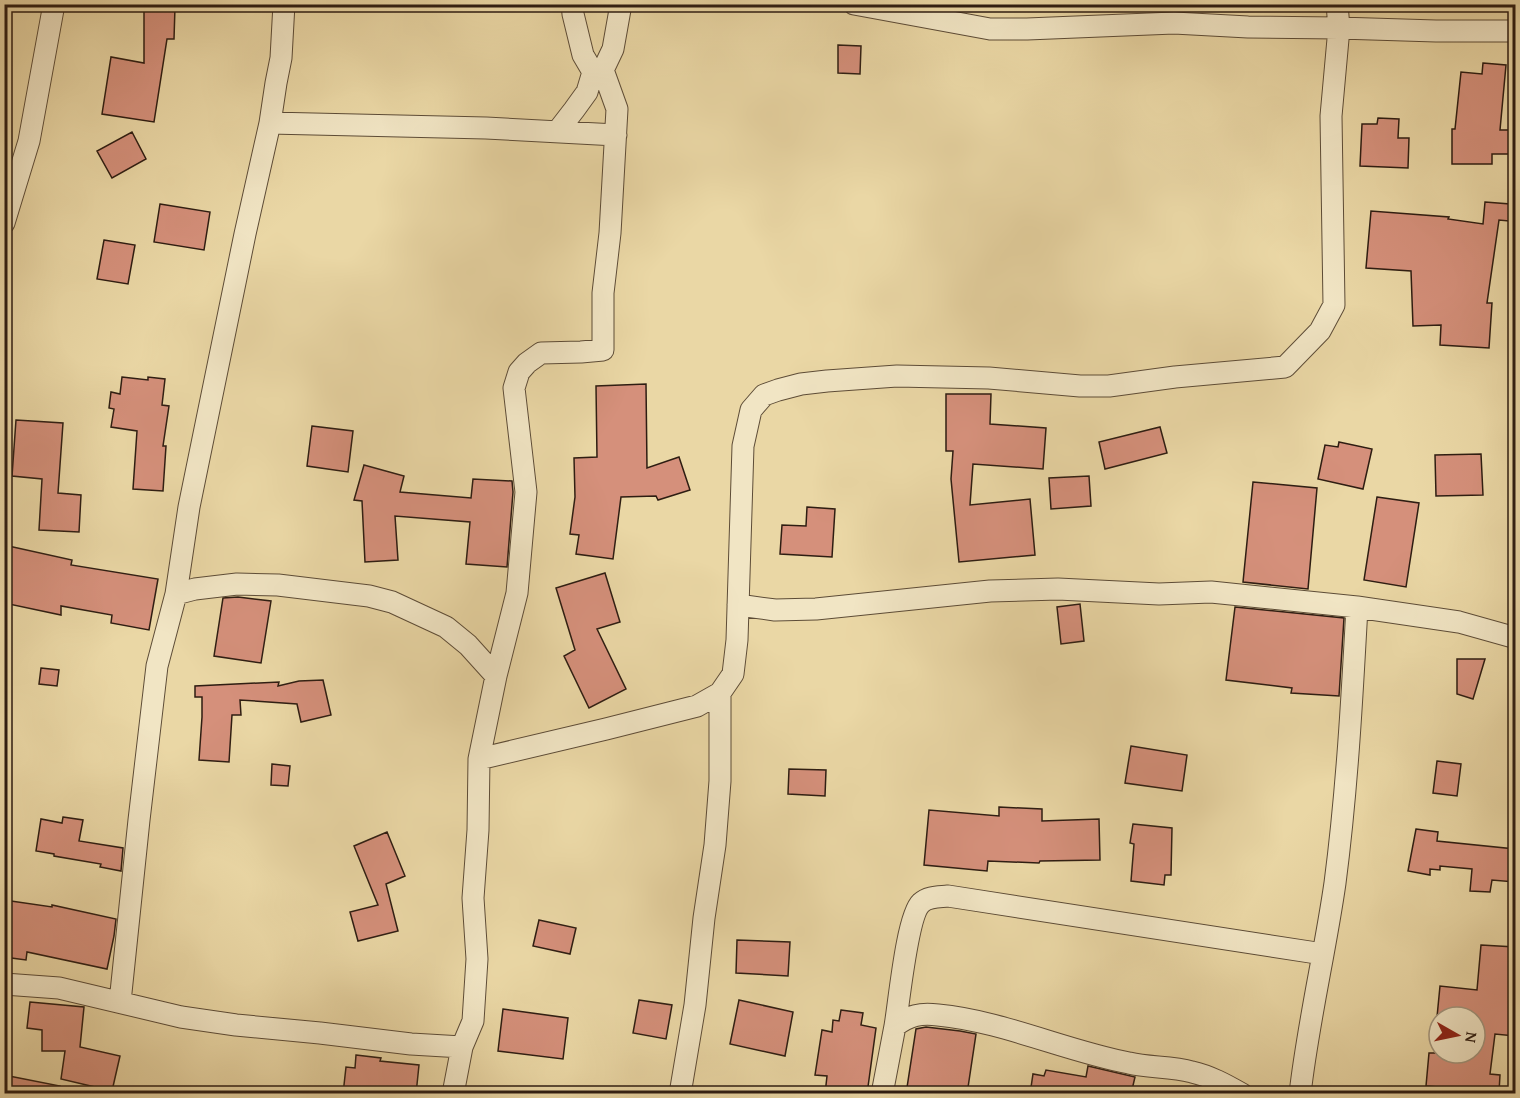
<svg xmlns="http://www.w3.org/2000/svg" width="1520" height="1098" viewBox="0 0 1520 1098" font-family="'Gentium Book Plus',serif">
<rect width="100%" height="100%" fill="#ead7a5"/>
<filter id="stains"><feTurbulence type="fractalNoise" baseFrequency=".00333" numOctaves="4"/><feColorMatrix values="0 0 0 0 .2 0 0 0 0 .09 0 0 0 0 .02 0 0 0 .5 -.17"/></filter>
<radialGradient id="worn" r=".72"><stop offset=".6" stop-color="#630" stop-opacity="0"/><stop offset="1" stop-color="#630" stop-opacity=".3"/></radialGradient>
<path fill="#d5907b" stroke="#2e1d12" stroke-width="1.5" d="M 144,6 L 175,7 L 174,39 L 167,39 L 154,122 L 102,114 L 111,57 L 144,63 Z
M 838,45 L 861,46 L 860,74 L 838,73 Z
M 1483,63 L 1506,65 L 1500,130 L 1515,130 L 1515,154 L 1492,154 L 1492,164 L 1452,164 L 1452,129 L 1455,129 L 1461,72 L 1482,74 Z
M 1378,118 L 1399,119 L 1398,138 L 1409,138 L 1408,168 L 1360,166 L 1362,124 L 1377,124 Z
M 132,132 L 146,159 L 112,178 L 97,151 Z
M 1485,202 L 1510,204 L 1509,221 L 1499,220 L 1487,303 L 1492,303 L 1489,348 L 1440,345 L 1441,325 L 1413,326 L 1411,271 L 1366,268 L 1371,211 L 1449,217 L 1448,219 L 1483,224 Z
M 160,204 L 210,212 L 204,250 L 154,242 Z
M 104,240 L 135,245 L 128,284 L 97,279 Z
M 122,377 L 148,380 L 148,377 L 165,379 L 162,405 L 169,406 L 163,446 L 166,446 L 163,491 L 133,489 L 137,431 L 111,427 L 114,409 L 109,408 L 111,392 L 120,394 Z
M 646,384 L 647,468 L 679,457 L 690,490 L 658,500 L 656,496 L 621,497 L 613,559 L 576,554 L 579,535 L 570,534 L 575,497 L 574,458 L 597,457 L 596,386 Z
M 946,394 L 991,394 L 990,424 L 1046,428 L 1043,469 L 973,464 L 970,505 L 1030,499 L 1035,555 L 959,562 L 951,479 L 953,451 L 946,451 Z
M 16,420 L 63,423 L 58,493 L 81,495 L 79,532 L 39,530 L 42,479 L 12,476 Z
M 312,426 L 353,431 L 348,472 L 307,466 Z
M 1160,427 L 1167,453 L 1105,469 L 1099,442 Z
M 1339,442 L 1372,449 L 1363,489 L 1318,479 L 1325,445 L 1338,447 Z
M 1481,454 L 1483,495 L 1436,496 L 1435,455 Z
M 364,465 L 404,476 L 400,492 L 471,498 L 473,479 L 512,481 L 513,492 L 507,567 L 466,564 L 470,522 L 395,516 L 398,560 L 365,562 L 362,501 L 354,500 Z
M 1089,476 L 1091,506 L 1051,509 L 1049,478 Z
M 1253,482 L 1317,488 L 1308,589 L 1243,582 Z
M 1377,497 L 1419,503 L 1406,587 L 1364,580 Z
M 807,507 L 835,509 L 832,557 L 780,554 L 782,525 L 806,526 Z
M 4,545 L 72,560 L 71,565 L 158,579 L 149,630 L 111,623 L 112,615 L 61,606 L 61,615 L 4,603 Z
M 605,573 L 620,622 L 597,629 L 626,689 L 589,708 L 564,656 L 575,650 L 556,588 Z
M 238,597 L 271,601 L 261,663 L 214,656 L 223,598 Z
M 1080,604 L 1084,641 L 1061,644 L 1057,607 Z
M 1235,607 L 1344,618 L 1339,696 L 1291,693 L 1292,688 L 1226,680 Z
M 1457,659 L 1485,659 L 1473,699 L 1457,694 Z
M 41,668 L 59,670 L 57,686 L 39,684 Z
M 323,680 L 331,715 L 301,722 L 297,704 L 240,700 L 241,715 L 232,715 L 229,762 L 199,760 L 202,717 L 202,697 L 195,697 L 195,686 L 279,682 L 278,686 L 299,681 Z
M 1131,746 L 1187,755 L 1182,791 L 1125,783 Z
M 1437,761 L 1461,764 L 1457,796 L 1433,793 Z
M 272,764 L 290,766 L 288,786 L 271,785 Z
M 789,769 L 826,770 L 825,796 L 788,794 Z
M 999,807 L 1042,809 L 1042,821 L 1099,819 L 1100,860 L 1040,861 L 1039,863 L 988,861 L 987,871 L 924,865 L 929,810 L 999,816 Z
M 63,817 L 83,820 L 79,841 L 123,848 L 121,871 L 100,867 L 101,864 L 54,856 L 54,854 L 36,851 L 41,819 L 62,823 Z
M 1133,824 L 1172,828 L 1171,875 L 1165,875 L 1164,885 L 1131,881 L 1134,844 L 1130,843 Z
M 1416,829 L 1438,832 L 1437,841 L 1515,849 L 1515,882 L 1492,880 L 1490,892 L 1470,891 L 1472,869 L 1440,866 L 1440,870 L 1430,869 L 1430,875 L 1408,871 Z
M 387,832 L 405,876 L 386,884 L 398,931 L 358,941 L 350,912 L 378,905 L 354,846 Z
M 4,900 L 52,907 L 52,905 L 116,919 L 114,936 L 107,969 L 27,952 L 26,960 L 4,957 Z
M 539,920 L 576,928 L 570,954 L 533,946 Z
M 737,940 L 790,942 L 788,976 L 736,973 Z
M 1481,945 L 1515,947 L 1515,1036 L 1495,1034 L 1490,1074 L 1500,1075 L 1499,1092 L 1426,1086 L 1429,1053 L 1475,1053 L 1475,1017 L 1437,1017 L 1440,986 L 1477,990 Z
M 639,1000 L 672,1005 L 666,1039 L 633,1033 Z
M 739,1000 L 793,1012 L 785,1056 L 730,1044 Z
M 30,1002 L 84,1007 L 80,1047 L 120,1056 L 112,1091 L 61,1079 L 65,1051 L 42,1051 L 42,1030 L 27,1028 Z
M 503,1009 L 568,1018 L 563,1059 L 498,1051 Z
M 841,1010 L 863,1013 L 861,1025 L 876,1028 L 867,1094 L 825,1094 L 827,1076 L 815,1075 L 822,1030 L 832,1032 L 833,1020 L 839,1021 Z
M 926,1027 L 960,1031 L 976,1034 L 967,1094 L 906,1094 L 916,1029 Z
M 356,1055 L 381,1058 L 380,1061 L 419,1065 L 416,1094 L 343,1094 L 346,1067 L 355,1068 Z
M 1088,1066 L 1135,1077 L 1131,1094 L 1030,1094 L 1033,1074 L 1044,1076 L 1046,1070 L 1086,1077 Z
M 4,1075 L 60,1086 L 59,1094 L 4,1094 Z"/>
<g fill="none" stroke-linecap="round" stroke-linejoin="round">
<defs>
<path id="minor" d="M 572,4 L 573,14 L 583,55 L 593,72 L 603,70
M 854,4 L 990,29 L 1027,29 L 1174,23 L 1248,27 L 1339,28 L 1436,31 L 1516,31
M 270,123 L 486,128 L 616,135
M 557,132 L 574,110 L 587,92 L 593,72
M 4,223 L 29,141 L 54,4
M 176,594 L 195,589 L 237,584 L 278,585 L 369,596 L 392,602 L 446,627 L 468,645 L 496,676
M 738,605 L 775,610 L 816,609 L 990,591 L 1058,589 L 1159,594 L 1211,592 L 1357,607 L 1459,622 L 1516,638
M 479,759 L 606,729 L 697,706 L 720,693 L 733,674 L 737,640 L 743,446 L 751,410 L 764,395 L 778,390 L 801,384 L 827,381 L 897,376 L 989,378 L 1080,386 L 1109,386 L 1175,377 L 1285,367 L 1320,331 L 1334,305 L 1331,116 L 1339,28 L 1337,4
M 4,984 L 59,988 L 181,1017 L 236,1025 L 320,1033 L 411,1044 L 462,1047
M 120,1002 L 139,820 L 157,666 L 176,594 L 189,507 L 245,234 L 270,123 L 276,83 L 281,58 L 284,4
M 895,1026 C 899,1003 907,916 921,903 C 928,896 940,897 948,896 L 1323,954
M 453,1094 L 462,1047 L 473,1021 L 477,959 L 473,898 L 478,830 L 479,759 L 496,676 L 517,593 L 526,492 L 514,388 L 519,372 L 527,363 L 541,353 L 581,352 L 603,350 L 603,293 L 610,233 L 617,109 L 603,70 L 613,49 L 621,4
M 680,1094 L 695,1005 L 704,918 L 715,845 L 720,781 L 720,693
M 882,1094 L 895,1026 C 910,1015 920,1013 938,1015 C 1002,1021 1066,1051 1129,1063 C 1149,1068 1171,1066 1192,1072 C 1210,1076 1226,1085 1242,1094
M 1300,1094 C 1308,1023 1325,953 1335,883 C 1347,791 1352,699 1357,607"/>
</defs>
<use href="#minor" stroke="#5d4c37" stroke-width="23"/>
<use href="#minor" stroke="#f1e5c4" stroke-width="21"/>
</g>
<rect width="1520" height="1098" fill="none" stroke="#ead7a5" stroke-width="24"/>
<rect x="6" y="6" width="1508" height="1086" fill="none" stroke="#2e1d12" stroke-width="3"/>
<rect x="12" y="12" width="1496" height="1074" fill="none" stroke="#2e1d12" stroke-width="1.5"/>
<g transform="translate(1457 1035) rotate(99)"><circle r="28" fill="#f1e5c4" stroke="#a3957d" stroke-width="1.5"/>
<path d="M0-4.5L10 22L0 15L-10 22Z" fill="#8f2418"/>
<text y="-9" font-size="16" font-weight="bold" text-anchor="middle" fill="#2e1d12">N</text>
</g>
<rect width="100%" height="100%" filter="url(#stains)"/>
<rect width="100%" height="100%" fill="url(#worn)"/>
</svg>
